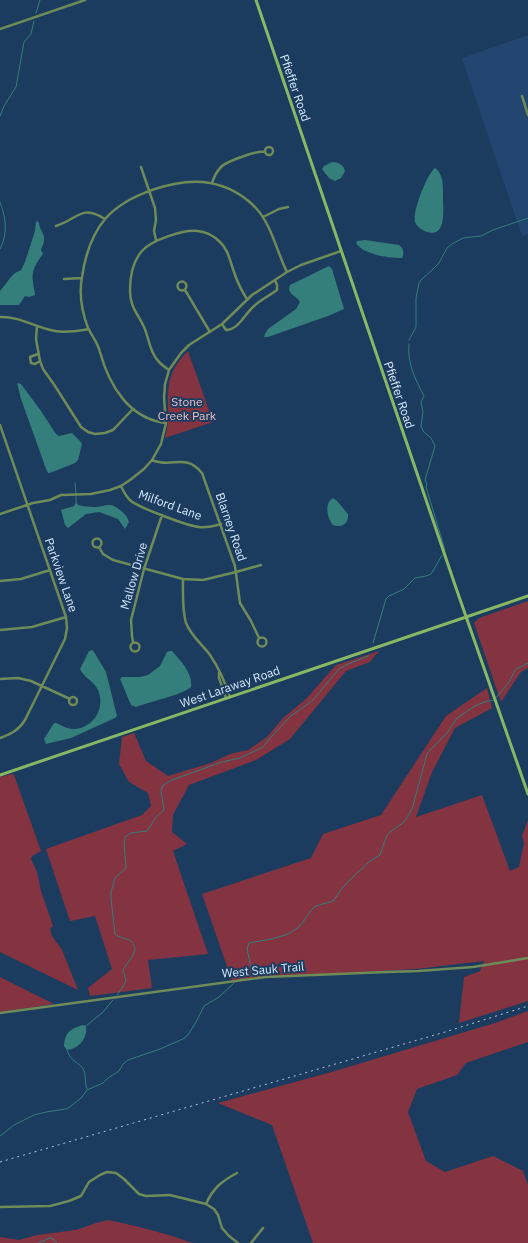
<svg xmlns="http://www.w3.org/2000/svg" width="528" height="1243" viewBox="0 0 528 1243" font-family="'IBM Plex Sans',sans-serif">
<rect width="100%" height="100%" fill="#1c3c5f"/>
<path fill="#22466f" d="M 528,35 L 528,234 L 522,236 L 462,58 Z"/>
<path fill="#843341" d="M 188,351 L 213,422 L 165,438 C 174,403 157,381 188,351 Z
M 528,601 L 528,668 L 521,672 L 501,702 L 474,623 L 479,618 Z
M 379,651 L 370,662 L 346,671 L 290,739 L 256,760 L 189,785 L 173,815 L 172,832 L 187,844 L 173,851 L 208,954 L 148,960 L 152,988 L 90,996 L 88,988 L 112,969 L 95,916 L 70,921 L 46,849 L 142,815 L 151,806 L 148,793 L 129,782 L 119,764 L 122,737 L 134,733 L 146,761 L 168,776 L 211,763 L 230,754 L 248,750 L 267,737 L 283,718 L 306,699 L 336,665 Z
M 487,688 L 492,708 L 455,728 L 432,772 L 416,817 L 482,795 L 510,871 L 519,867 L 524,843 L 522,836 L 528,820 L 528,1001 L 459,1023 L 464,977 L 480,971 L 484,961 L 416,969 L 268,977 L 232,981 L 202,894 L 311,858 L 323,834 L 381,815 L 446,716 Z
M 12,774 L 14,775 L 41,851 L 32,856 L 31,859 L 37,872 L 41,891 L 53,926 L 50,928 C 52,940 56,940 62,950 L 78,990 L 0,952 L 0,777 Z
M 0,977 L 54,1004 L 0,1012 Z
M 528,1011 L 528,1042 L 466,1063 L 457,1075 L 417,1089 L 408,1112 L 426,1161 L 445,1172 L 493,1156 L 523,1171 L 528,1185 L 528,1243 L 313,1243 L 272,1125 L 218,1103 L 335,1071 L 495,1023 Z
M 108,1220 C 137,1226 165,1233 193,1243 L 0,1243 L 0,1237 L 19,1240 L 37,1235 L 76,1230 L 96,1223 Z"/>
<path fill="#347e7c" d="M 332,162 C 338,162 344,165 345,171 L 341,178 L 335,181 L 329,178 L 322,169 L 324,166 Z
M 435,168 C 444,174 443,188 443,197 C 443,209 447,238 427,232 C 422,230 417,227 415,222 C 412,212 427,174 435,168 Z
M 37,221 L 39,223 C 39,229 45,234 44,240 C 44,243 42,247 41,250 L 43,254 C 36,263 31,271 33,282 C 33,286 35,291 35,295 L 29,297 L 25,296 L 19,305 L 0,305 L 0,291 L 11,277 L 15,273 L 21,270 L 25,262 L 35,231 L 36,222 Z
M 365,240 L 399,245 C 403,248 405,253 402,258 C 389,258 364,255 356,243 L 357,241 Z
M 329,266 L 332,269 L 344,309 L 328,316 L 268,337 L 264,337 L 265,334 L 268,329 L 296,309 L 300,302 C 297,295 286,295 290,285 Z
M 17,383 L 21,384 L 41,411 L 56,434 L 59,436 L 72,433 L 80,441 L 82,444 L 78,460 L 75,463 L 50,473 L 48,473 L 45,466 L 21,399 Z
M 333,498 L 337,501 L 348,514 C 349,524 341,528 333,525 C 327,518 324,503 333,498 Z
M 77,503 L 78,505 C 83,506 88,507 94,507 C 106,507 109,501 120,510 C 125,514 127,516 129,522 L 125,529 L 118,519 L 99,512 L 86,514 L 68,528 L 65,525 L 61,510 L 74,506 L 75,504 Z
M 92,650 L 94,652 L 106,672 L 117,716 L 115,718 L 71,738 L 46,744 L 44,739 L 54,723 L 56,723 C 61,725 67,729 73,729 C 93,729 106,708 98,690 C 94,681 84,678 80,669 L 89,651 Z
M 170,651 L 172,651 C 180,660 193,673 191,687 C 182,695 149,702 136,707 L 131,705 L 120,679 L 122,677 L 140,677 L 148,675 L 160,666 L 167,652 Z
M 83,1025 L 86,1026 C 88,1038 79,1049 67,1050 L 64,1046 C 65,1032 70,1029 83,1025 Z"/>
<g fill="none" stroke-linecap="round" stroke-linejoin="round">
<path stroke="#347e7c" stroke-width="1" d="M 36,13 L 40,0
M 0,116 L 4,106 L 16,87 L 24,42 L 31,34 L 34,21
M 0,202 C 6,218 8,234 0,249
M 409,340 L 416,327 L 416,298 L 419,283 L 421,280 L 431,271 L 439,263 L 447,248 L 452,244 L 463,238 L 481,236 L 493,230 L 528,218
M 409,344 C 407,363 415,379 424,396 L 421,402 L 423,412 L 421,426 L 423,431 L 431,438 L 435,446 L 425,480 L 427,484 L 426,487 L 445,550
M 75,483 L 76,493
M 76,496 L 76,503
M 373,643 L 386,599 L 389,596 L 404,589 L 415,578 L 426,576 L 431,574 L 433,571 L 442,555
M 496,698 L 509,682 L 516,669 L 528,663
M 240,980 L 245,976 L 250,975 L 252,972 L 247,949 L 249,943 L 272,939 L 288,934 L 296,929 L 301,925 L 312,909 L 316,906 L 330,902 L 334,900 L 342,888 L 357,873 L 370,861 L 380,855 L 387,835 L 390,832 L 404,822 L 412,809 L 427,754 L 434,746 L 447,733 L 457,718 L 475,706 L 484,702 L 494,700
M 117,995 L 124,985 L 126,980 L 123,970 L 124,968 L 132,957 L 135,950 C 133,935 122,941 115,934 L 111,899 L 111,892 L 115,878 L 126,868 L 124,844 L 125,837 L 131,833 L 147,831 L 157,816 L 164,810 L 161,791 L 163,785 L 172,780 L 222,762 L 240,758 L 263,747 L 271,737 L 291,716 L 312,701 L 339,669 L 346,665 L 368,656 L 369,655
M 86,1026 L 102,1013 L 113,1000
M 67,1050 C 69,1058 76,1062 82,1067 C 87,1074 84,1082 87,1089
M 0,1136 L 14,1125 L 34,1115 L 46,1112 L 66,1109 L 70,1107 L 82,1097 L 87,1090 L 103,1083 L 108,1078 L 119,1071 L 123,1064 L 128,1060 L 160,1049 L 183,1039 L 188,1035 L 196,1022 L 204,1006 L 219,997 L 234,983
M 38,1243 L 50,1238 L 53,1239 L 57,1243"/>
<path stroke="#6e8b58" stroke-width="2.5" d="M 0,29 L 85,0
M 522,96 L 528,115
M265 151a4 4 0 1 1 8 0a4 4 0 1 1-8 0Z
M 141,167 L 155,208 L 156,220 L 154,231 L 156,240
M 212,183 C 214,177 216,172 221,167 C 227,161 258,150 265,152
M 263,217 L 279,209 L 288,207
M 56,226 C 78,219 81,204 105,219
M 64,279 L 82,278
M177.5 286a4.5 4.5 0 1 1 9 0a4.5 4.5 0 1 1-9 0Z
M 185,290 L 210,332
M 0,317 C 19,316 36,328 55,331 C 67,333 77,331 89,329
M 222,324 L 226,330 C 238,330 245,314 253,307 C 260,300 269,296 277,290 L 277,285 L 275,280
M 37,326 L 36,339 L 40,361 L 43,369 L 55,386 L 81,427 L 88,432 L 95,434 L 105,433 L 113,430 L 133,409
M 38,354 L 30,357 L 31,363 L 35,364 L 40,361
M 169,370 C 166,368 163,366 160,363 C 150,354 149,338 144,327 C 138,314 130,307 130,291 C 130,277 133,261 142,251 C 151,240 185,229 198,231 C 207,232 214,236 220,242 C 228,249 230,261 234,272 C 237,281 241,290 247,299
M 166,423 C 129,419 109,385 100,352 C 98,343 92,336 88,328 C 82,312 79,293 82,277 C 85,256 91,236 105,219 C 127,194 178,177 210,183 C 227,186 243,195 255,207 C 272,225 276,250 287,272
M 0,425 L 66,617 L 67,628 L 65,639 L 25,720 C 19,730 11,734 0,738
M 152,460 C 172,469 185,452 202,473 L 235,566 L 240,603 L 251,621 L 259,638
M 121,486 C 124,492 126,497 131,501 C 140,508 188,526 199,527 C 206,528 214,526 221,524
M 0,514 L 33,503 L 50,500 L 61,495 L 91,494 L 110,490 L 121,486 L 130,480 L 144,469 L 152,460 L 161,444 L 166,423 L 164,398 L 165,384 L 169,370 L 181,353 L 189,345 L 222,324 L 252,295 L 287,272 L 301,265 L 341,251
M92.5 543a4.5 4.5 0 1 1 9 0a4.5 4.5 0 1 1-9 0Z
M 99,547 L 103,554 L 113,560 L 183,579 L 203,580 L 236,572 L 261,565
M 183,579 C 183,594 182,609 186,623 C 191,636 202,644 210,655 C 219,668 225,682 230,697
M 0,581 L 21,579 L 50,570
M 0,630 L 32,627 L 66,617
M257.5 642a4.5 4.5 0 1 1 9 0a4.5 4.5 0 1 1-9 0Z
M 133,642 L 132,636 L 131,620 L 144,569 L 162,515
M130.5 647a4.5 4.5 0 1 1 9 0a4.5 4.5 0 1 1-9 0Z
M 219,672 L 219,678 L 226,698
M 0,679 L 18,678 L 31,681 L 70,699
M69 701a4 4 0 1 1 8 0a4 4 0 1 1-8 0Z
M 0,1013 L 266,977 L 386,972 L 418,971 L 473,967 L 528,958
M 206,1204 C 213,1188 222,1181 237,1173
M 0,1207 L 50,1206 L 69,1201 L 81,1196 L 89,1182 L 100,1175 L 107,1172 L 116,1173 L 124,1179 L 139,1194 L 146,1196 L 170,1195 L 206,1204 L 214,1209 L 218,1215 L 222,1228 L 229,1236 L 238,1243
M 251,1243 L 263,1228"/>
<path stroke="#89b864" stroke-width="3" d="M 256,0 L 455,585 L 528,794
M 0,775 L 528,596"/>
<path stroke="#afc4dd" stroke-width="1" stroke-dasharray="2 4" stroke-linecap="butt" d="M 0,1162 L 445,1032 L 528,1006"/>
</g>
<g text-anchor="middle" stroke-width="4" stroke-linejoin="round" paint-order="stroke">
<g font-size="12" fill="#d6e8fe" stroke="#1c3c5f">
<text transform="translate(295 88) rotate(71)" y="4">Pfieffer Road</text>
<text transform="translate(399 395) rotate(71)" y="4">Pfieffer Road</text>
<text transform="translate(170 505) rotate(20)" y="4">Milford Lane</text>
<text transform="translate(231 527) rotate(71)" y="4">Blarney Road</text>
<text transform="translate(61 575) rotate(71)" y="4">Parkview Lane</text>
<text transform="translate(134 576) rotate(-74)" y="4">Mallow Drive</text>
<text transform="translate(230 687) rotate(-19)" y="4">West Laraway Road</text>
<text transform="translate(263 970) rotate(-5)" y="4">West Sauk Trail</text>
</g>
<g font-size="12" fill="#f4bfc4" stroke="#1c3c5f">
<text x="187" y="406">Stone<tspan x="187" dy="14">Creek Park</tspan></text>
</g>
</g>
</svg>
